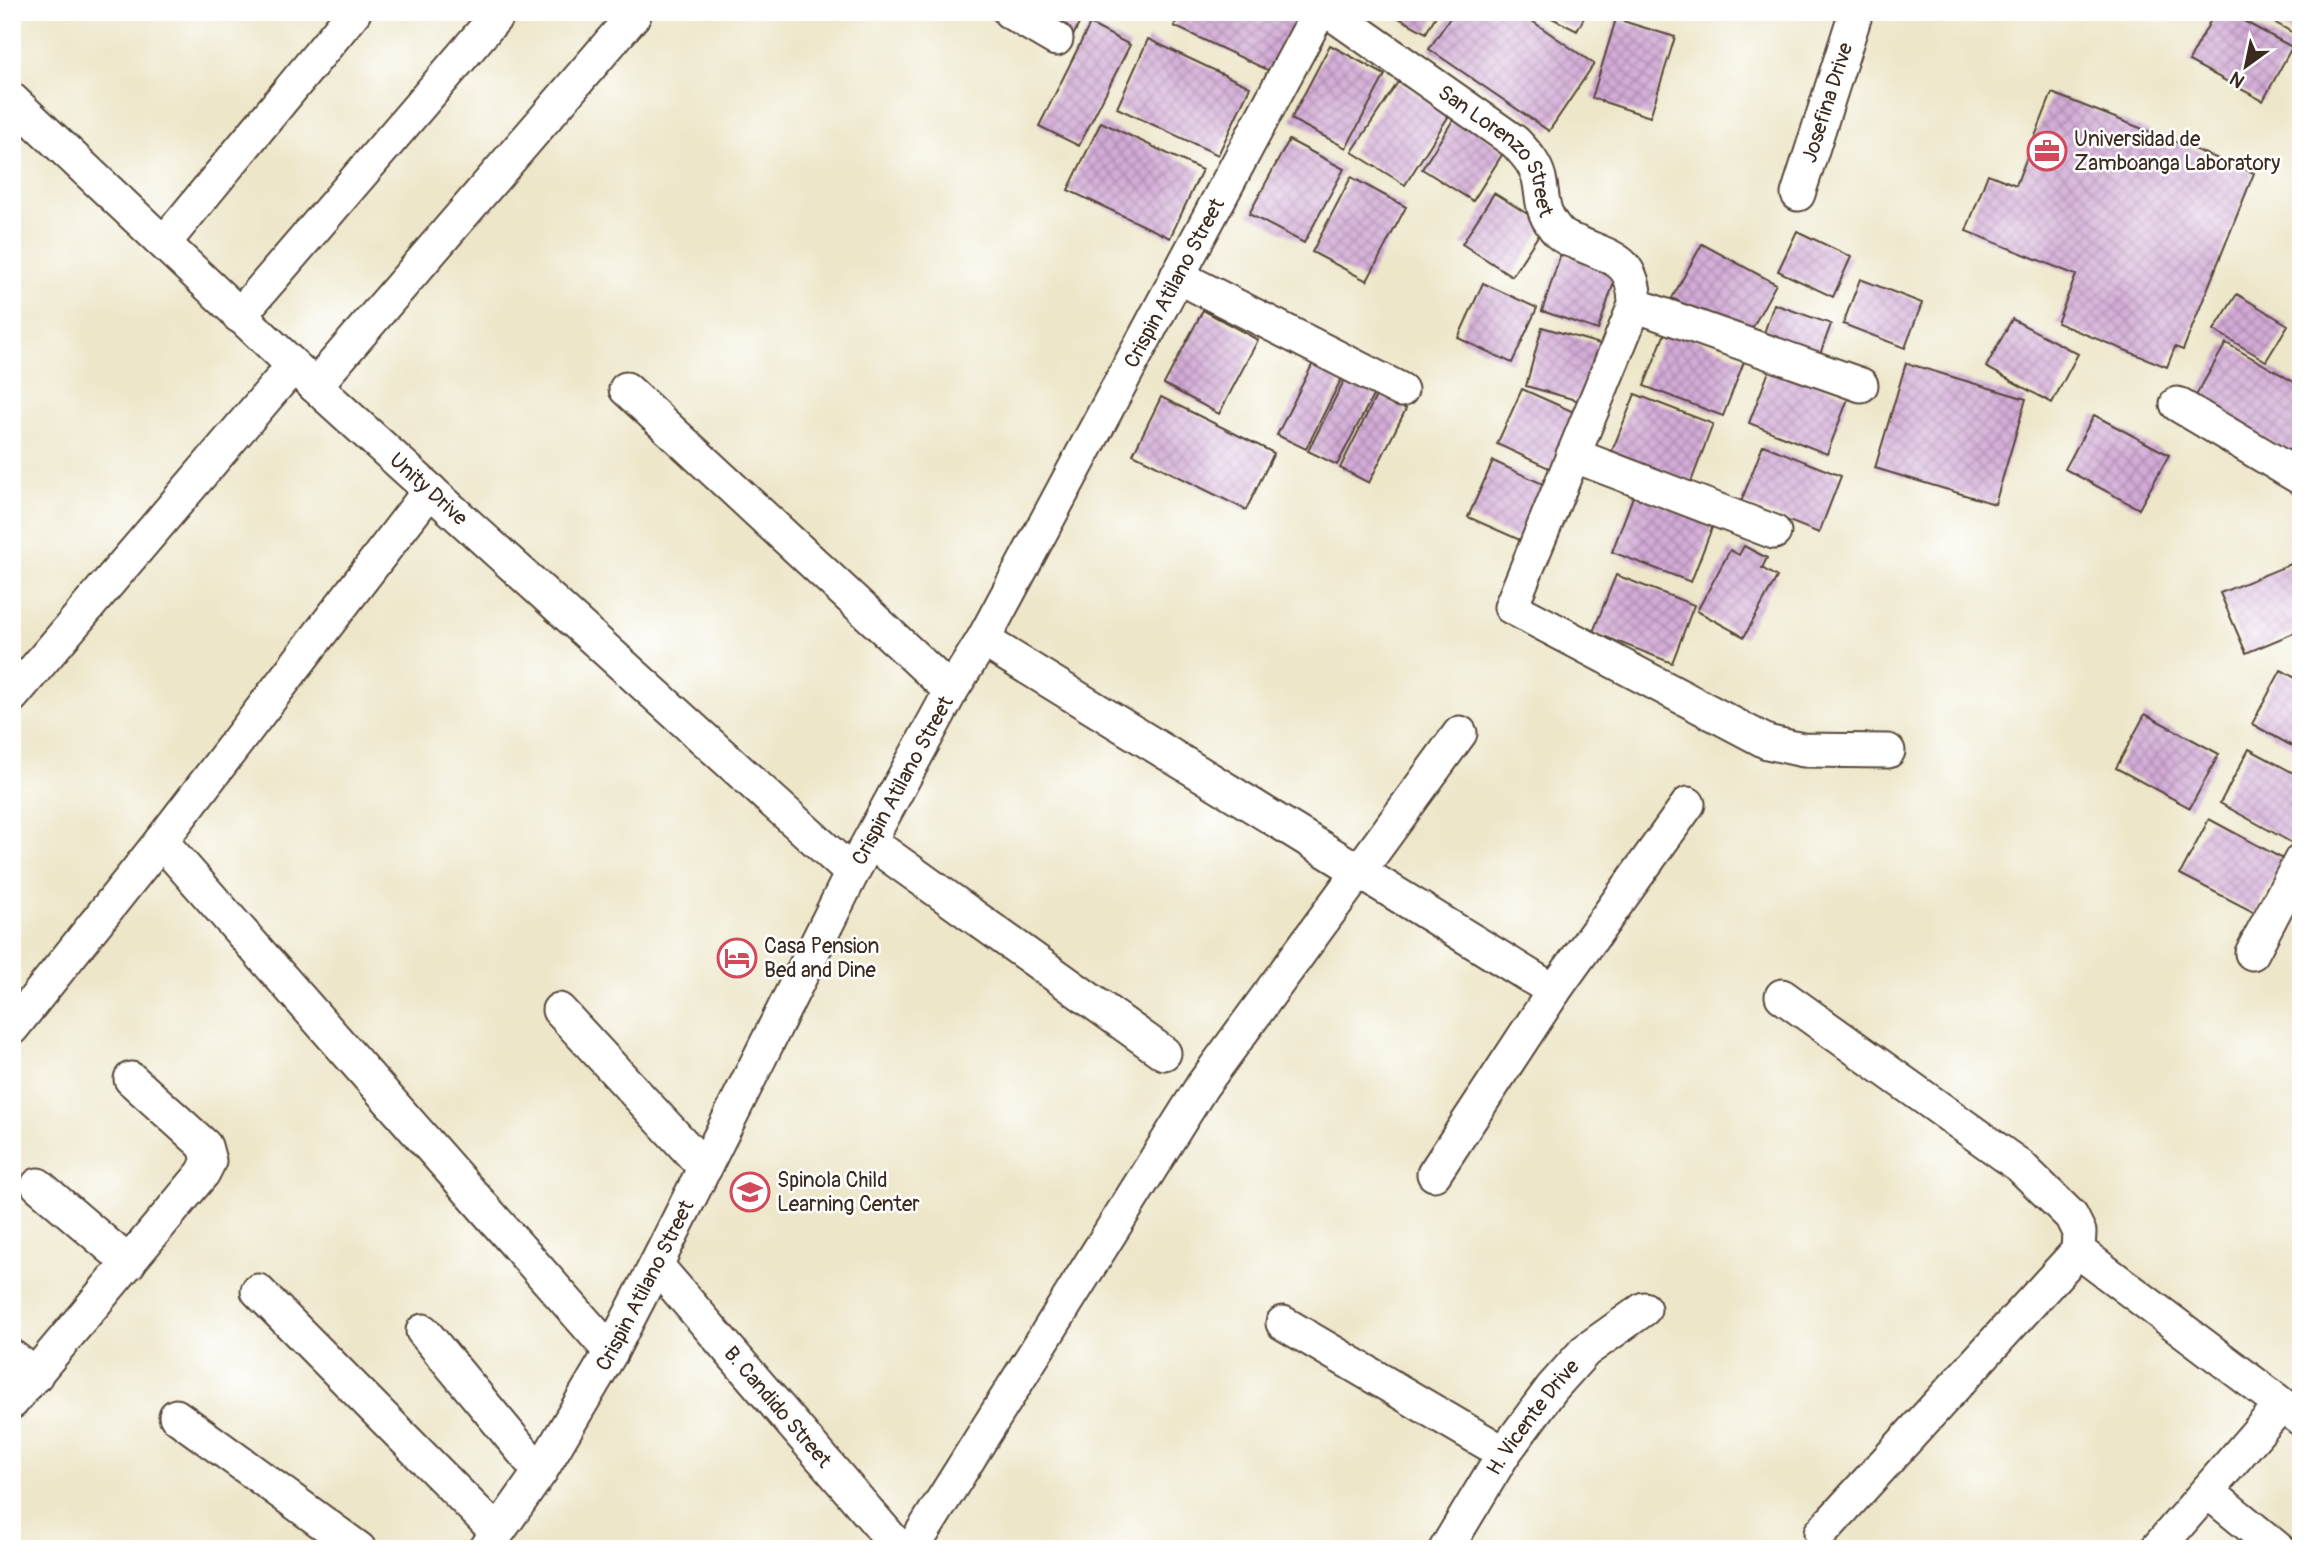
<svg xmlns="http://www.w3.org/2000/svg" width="2313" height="1561" viewBox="0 0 2313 1561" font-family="Pangolin,sans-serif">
<defs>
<pattern id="building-cross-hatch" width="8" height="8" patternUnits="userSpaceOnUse" patternTransform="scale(1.75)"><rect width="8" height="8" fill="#d3abd7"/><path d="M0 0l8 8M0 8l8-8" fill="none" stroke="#ac8bae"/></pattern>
</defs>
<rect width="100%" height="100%" fill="#fff"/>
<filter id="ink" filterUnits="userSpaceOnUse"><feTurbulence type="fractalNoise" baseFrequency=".0143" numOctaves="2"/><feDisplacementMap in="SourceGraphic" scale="14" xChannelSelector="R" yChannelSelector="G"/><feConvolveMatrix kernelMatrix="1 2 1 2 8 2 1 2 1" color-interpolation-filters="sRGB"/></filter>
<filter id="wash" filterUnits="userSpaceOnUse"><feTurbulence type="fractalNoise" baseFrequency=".00686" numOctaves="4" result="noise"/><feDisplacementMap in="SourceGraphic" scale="28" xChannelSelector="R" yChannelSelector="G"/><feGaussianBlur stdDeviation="1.57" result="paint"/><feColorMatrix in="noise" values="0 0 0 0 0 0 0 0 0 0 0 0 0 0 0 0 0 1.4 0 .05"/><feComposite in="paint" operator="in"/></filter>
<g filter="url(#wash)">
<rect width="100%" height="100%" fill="#ede6c9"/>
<g id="blocks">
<path fill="url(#building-cross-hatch)" d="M 1049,12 L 1085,12 L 1071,40 L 1042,25 Z
M 1181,12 L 1305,12 L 1276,74 L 1174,26 Z
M 1388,12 L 1438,12 L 1426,33 Z
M 1454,12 L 1519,12 L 1594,64 L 1549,131 L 1429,49 Z
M 1540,12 L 1587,12 L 1577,31 Z
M 2215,12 L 2227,12 L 2292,47 L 2263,101 L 2189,61 Z
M 2256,12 L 2301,12 L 2301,28 L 2297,35 Z
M 1616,19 L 1675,37 L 1650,117 L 1592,98 Z
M 1090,24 L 1130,45 L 1079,146 L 1039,126 Z
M 1148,39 L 1250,87 L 1218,155 L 1117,108 Z
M 1330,45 L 1385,75 L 1346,148 L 1291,119 Z
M 1398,82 L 1450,114 L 1405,185 L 1352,152 Z
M 2052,93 L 2254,173 L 2183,350 L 2175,347 L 2167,367 L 2057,323 L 2076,275 L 1966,231 L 1988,174 L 2016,185 Z
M 1455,117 L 1505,150 L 1473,201 L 1422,169 Z
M 1101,122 L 1202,170 L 1170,238 L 1068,190 Z
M 1289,140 L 1344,169 L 1304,243 L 1249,214 Z
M 1351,177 L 1406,207 L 1367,281 L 1312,252 Z
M 1494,193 L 1545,225 L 1512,276 L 1462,244 Z
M 1797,231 L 1851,257 L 1833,297 L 1778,271 Z
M 1702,244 L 1776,284 L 1747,338 L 1672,298 Z
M 1561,253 L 1617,273 L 1598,330 L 1542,311 Z
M 1860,279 L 1922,303 L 1905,348 L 1843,324 Z
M 1483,283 L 1537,308 L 1512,363 L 1458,338 Z
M 2237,294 L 2288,325 L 2266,361 L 2214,330 Z
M 1774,304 L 1831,324 L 1816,365 L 1760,345 Z
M 1203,310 L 1258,340 L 1219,414 L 1164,384 Z
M 2012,319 L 2078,354 L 2052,403 L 1986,367 Z
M 1542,327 L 1600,344 L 1583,402 L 1526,386 Z
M 1667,328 L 1745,359 L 1723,416 L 1644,386 Z
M 2226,343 L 2301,386 L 2301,446 L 2295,456 L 2194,399 Z
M 1314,361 L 1343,376 L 1306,449 L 1277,435 Z
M 1906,363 L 2026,399 L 1995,504 L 1875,468 Z
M 1771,366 L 1849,396 L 1827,454 L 1749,423 Z
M 1346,377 L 1375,392 L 1337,465 L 1308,451 Z
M 1522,389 L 1576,413 L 1551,469 L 1497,444 Z
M 1377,394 L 1406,409 L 1369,483 L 1340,468 Z
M 1635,394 L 1713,424 L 1691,482 L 1612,451 Z
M 1161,397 L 1274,453 L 1246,510 L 1133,454 Z
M 2094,415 L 2169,455 L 2139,509 L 2065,469 Z
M 1763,445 L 1841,476 L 1819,533 L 1741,502 Z
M 1493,461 L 1547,486 L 1522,541 L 1468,517 Z
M 1634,494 L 1713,525 L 1691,582 L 1612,552 Z
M 1744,546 L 1767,558 L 1762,568 L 1777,577 L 1744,637 L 1697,611 L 1730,550 L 1739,555 Z
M 2301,560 L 2301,630 L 2246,653 L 2220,593 Z
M 1616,575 L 1694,605 L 1672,663 L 1593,632 Z
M 2281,670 L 2301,681 L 2301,751 L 2252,724 Z
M 2145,714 L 2219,754 L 2190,808 L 2116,768 Z
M 2249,749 L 2301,777 L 2301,831 L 2294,844 L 2220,803 Z
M 2209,819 L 2283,859 L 2255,913 L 2180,874 Z"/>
</g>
</g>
<g filter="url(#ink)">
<use href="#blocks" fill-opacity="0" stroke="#564638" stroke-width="2"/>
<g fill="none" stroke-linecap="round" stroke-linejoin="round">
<defs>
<g id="street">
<path d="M 1010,12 L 1056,39"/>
<path id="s1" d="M 1330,12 L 1515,142 C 1525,153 1535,163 1539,178 C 1544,202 1540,212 1559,233 C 1564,238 1572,241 1578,243 C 1614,259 1634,259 1635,305 L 1511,607 L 1767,742 L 1803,750 L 1888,751"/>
<path id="s2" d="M 12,100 L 315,386 L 852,873"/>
<path id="s3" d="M 1798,194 L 1856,12"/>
<path d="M 164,243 L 354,12"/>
<path d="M 1177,276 L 1401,390"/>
<path d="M 1635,305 L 1861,385"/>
<path d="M 239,316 L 500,12"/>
<path d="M 315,386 L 634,15"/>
<path d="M 626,389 L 951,691"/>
<path d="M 2177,404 L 2301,478"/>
<path d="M 1573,455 L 1774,532"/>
<path d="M 983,640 L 1554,991"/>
<path d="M 12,696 L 293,366"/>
<path d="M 161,841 L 611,1352"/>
<path d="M 870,842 L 1164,1053"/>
<path d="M 2252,953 L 2301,860"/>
<path d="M 1782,996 L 2020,1166 L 2071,1216 L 2079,1232 L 2078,1251 L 1821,1533"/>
<path d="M 559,1010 L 705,1168"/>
<path d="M 12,1028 L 161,841 L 430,490"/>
<path d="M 1434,1174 L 1554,991 L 1688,804"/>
<path d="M 38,1185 L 129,1263"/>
<path d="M 2078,1251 L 2301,1419"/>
<path id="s4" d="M 656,1265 L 900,1549"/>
<path d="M 258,1291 L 497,1532"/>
<path d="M 1283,1323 L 1504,1453"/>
<path d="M 423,1331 L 540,1472"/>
<path d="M 12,1357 L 36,1375"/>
<path d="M 12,1402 L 203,1173 L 209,1161 L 205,1146 L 131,1079"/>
<path d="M 176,1416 L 359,1549"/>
<path d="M 2207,1491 L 2278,1549"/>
<path id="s5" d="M 486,1549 L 540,1472 L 611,1352 L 656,1265 L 852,873 L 951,691 L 983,640 L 1319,12"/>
<path d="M 912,1549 L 1202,1086 L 1460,733"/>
<path id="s6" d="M 1446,1549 L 1504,1453 L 1552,1388 L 1585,1351 L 1644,1309"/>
<path d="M 2157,1549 L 2281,1405"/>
</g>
</defs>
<use href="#street" stroke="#564638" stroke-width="37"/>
<use href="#street" stroke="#fff" stroke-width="33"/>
</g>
</g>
<defs>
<symbol id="office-ring" viewBox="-11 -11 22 22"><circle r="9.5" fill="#fff" stroke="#d1495b" stroke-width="1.5"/><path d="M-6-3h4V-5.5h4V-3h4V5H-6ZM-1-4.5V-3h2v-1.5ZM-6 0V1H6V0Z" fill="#d1495b"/></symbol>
<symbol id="hotel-ring" viewBox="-11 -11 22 22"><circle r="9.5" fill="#fff" stroke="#d1495b" stroke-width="1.5"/><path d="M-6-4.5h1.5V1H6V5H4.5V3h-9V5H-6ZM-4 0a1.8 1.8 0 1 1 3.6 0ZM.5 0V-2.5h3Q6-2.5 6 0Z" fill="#d1495b"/></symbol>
<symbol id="school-ring" viewBox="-11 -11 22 22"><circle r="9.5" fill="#fff" stroke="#d1495b" stroke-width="1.5"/><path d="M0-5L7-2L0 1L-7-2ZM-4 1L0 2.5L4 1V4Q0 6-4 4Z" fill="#d1495b"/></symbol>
</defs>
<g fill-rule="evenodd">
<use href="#office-ring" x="2025" y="129" width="44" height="44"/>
<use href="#hotel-ring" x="715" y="936" width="44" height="44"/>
<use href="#school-ring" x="728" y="1170" width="44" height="44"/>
</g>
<g text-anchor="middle" stroke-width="5" stroke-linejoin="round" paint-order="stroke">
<g font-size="21" fill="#3b2a1e" stroke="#fff">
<text dy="7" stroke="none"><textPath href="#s3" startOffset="96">Josefina Drive</textPath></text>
<text dy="7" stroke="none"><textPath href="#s1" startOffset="222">San Lorenzo Street</textPath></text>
<text dy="7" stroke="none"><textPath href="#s5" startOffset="1442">Crispin Atilano Street</textPath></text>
<text dy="7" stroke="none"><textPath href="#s2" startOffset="570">Unity Drive</textPath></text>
<text dy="7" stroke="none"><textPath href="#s5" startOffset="875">Crispin Atilano Street</textPath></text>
<text dy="7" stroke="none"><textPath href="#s5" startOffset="308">Crispin Atilano Street</textPath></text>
<text dy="7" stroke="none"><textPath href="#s4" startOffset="187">B. Candido Street</textPath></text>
<text dy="7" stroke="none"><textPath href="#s6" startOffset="158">H. Vicente Drive</textPath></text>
</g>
<g font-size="21" fill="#3b2a1e" stroke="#fff" text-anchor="start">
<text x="2074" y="146">Universidad de<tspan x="2074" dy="24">Zamboanga Laboratory</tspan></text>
<text x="764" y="953">Casa Pension<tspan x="764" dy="24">Bed and Dine</tspan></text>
<text x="777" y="1187">Spinola Child<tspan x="777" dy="24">Learning Center</tspan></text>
</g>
</g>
<rect width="2313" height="1561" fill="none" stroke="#fff" stroke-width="42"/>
<g transform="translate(2246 66) rotate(213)" stroke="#ffffff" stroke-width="5" paint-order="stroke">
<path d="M0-5L12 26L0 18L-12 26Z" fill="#3b2a1e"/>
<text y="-10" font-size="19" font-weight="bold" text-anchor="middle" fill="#3b2a1e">N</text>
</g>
</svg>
